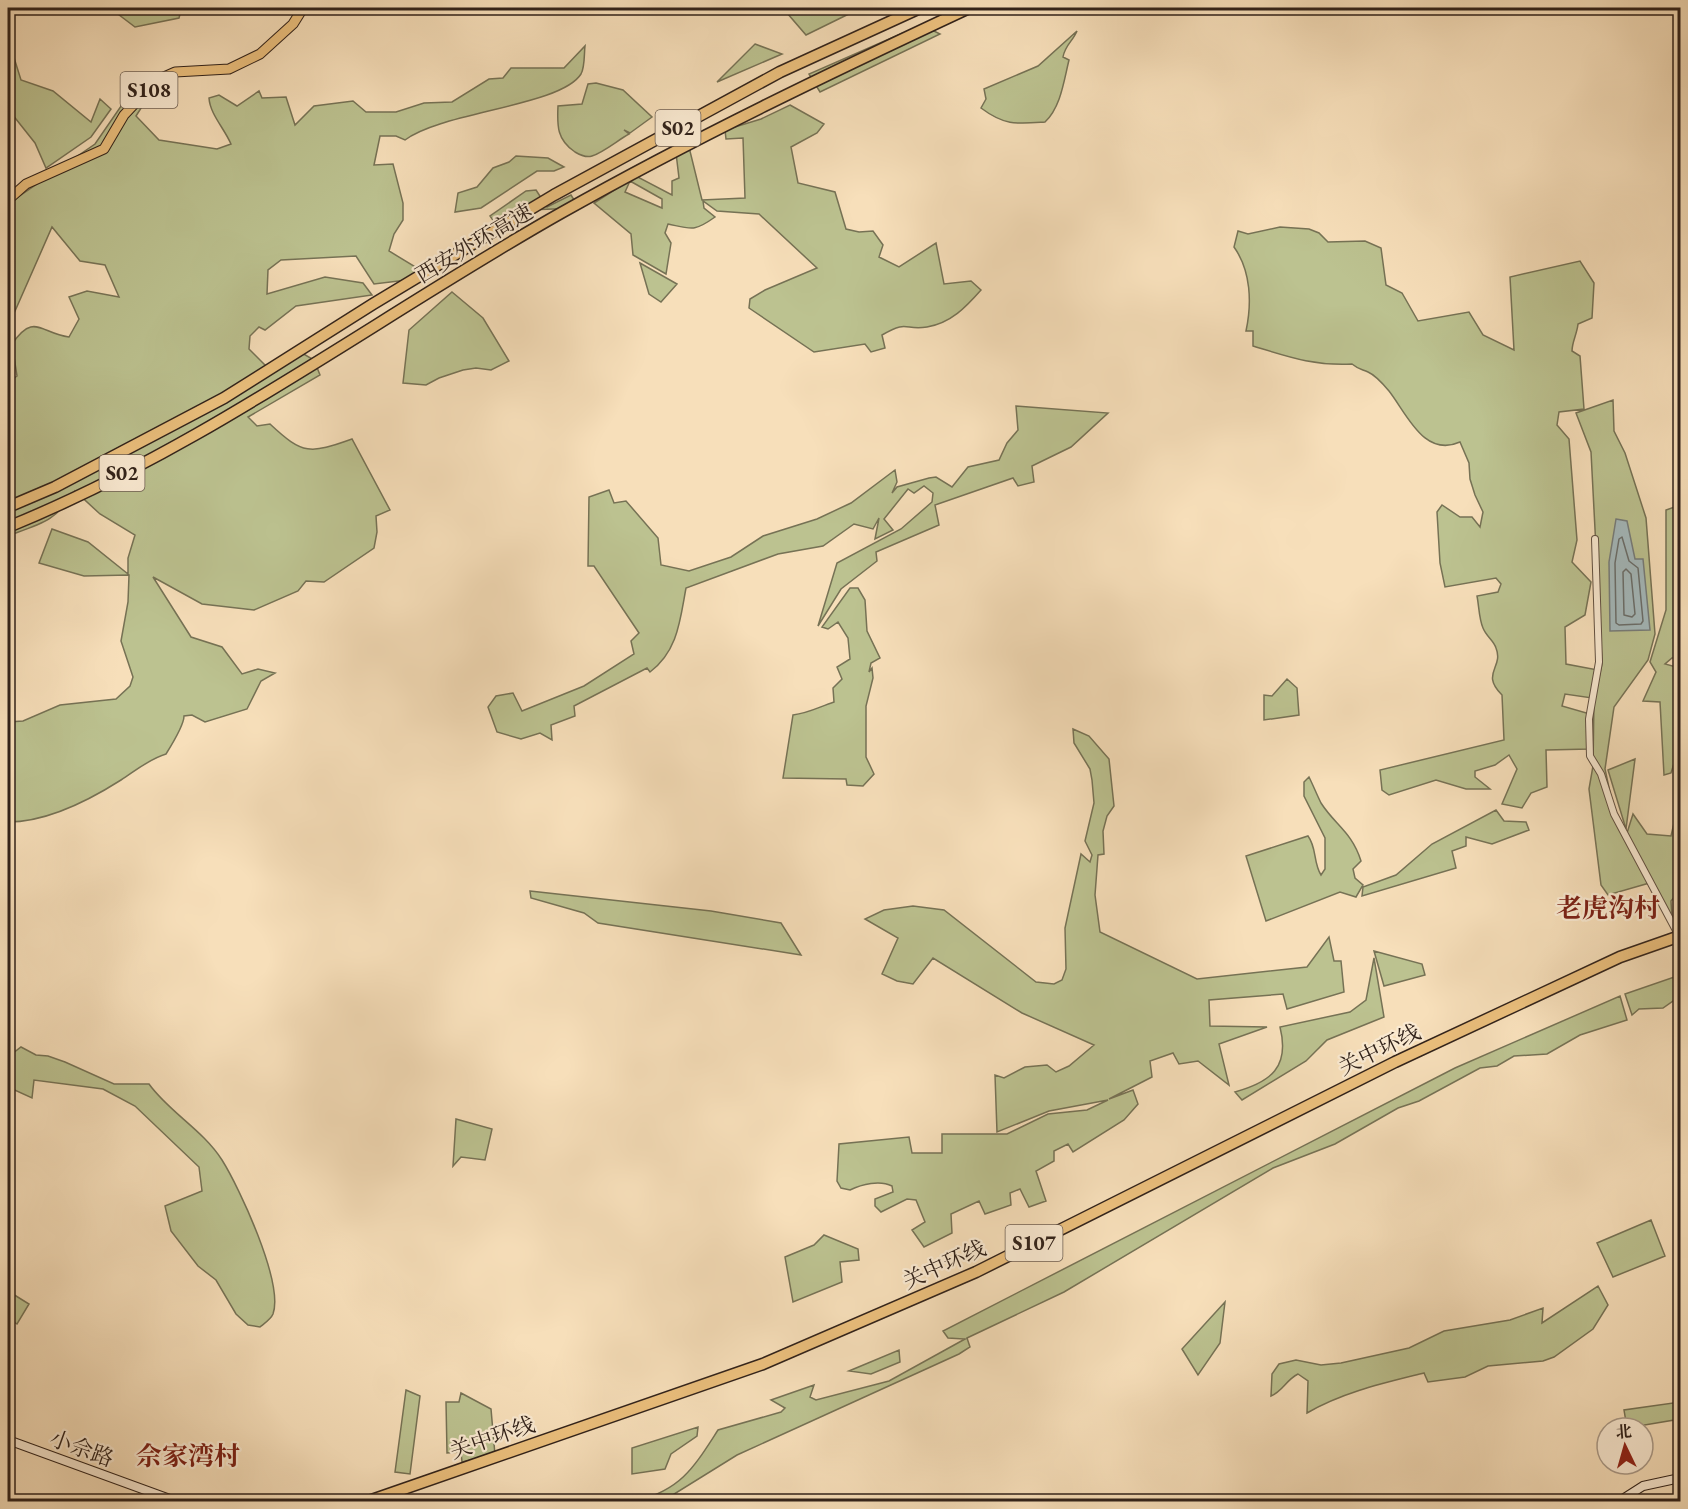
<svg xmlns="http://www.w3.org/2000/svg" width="1688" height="1509" viewBox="0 0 1688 1509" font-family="'EB Garamond','Noto Serif SC',serif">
<rect width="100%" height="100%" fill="#f7dfba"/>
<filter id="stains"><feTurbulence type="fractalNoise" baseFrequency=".00333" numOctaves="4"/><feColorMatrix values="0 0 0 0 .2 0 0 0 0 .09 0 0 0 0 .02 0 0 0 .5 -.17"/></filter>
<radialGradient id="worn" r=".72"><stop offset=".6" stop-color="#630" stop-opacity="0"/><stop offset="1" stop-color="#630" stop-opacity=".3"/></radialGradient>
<path fill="#bcc290" stroke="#767255" stroke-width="1.5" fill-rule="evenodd" d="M 110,8 L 171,8 L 181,10 L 179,18 L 135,27 Z
M 774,8 L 861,8 L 806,35 L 787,13 Z
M 930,29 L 940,34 L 820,92 L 809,74 L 903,33 L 907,37 Z
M 1077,31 C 1073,41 1065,45 1063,57 L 1069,60 C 1064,80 1061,107 1045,122 C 1017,124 1005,126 981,108 L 986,99 L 984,89 L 1038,66 Z
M 8,43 L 10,45 L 21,80 L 53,91 L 91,122 L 100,99 L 111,109 L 91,137 L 46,168 L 35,143 L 8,109 Z
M 755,44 L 782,54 L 717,82 Z
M 585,46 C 584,54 585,67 581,74 C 561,106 441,112 405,140 L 396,136 L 380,136 L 374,165 L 393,164 L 403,203 L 403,220 L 394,234 L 389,251 L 432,277 L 374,284 L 356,256 L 281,260 L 268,270 L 267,294 L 325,277 L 363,283 L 372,295 L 296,306 L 265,330 L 259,327 L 250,336 L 249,349 L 267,367 L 295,349 L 314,360 L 320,375 L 248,417 L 257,426 L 270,424 C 303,455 310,454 352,439 L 390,510 L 376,516 L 377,532 L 374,548 L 324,582 L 306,581 L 298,591 L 254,610 L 202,604 L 153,577 L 191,637 L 222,647 L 242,674 L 258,669 L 275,673 L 261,681 L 247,709 L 205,722 L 192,715 L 184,716 C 184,725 171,746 166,754 C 149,759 135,771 121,780 C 88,801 47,822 8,822 L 8,722 L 23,721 L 60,705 L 116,699 L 130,686 L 133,677 L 121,641 L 128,602 L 129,575 L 84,576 L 39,563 L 52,529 L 88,542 L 128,574 L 128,558 L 135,535 L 100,514 L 75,491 C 55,521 44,523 10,535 L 10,530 L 8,539 L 8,383 L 17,376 L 12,344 C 34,312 40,333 69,337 L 79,319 L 69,297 L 87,291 L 119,297 L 105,265 L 80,261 L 52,227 L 8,327 L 8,204 L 95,144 L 139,80 L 145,102 L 136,116 L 159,140 L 217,149 L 231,144 C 224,128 210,114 209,98 L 219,95 L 237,106 L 259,91 L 262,98 L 286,97 L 295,125 L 314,106 L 353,101 L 366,112 L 396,112 L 424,103 L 452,102 L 489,79 L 503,78 L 511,68 L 564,68 Z
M 596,83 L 623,90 L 652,117 L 630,133 L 624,130 L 629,134 C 618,140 604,152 592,156 C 586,158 580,155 575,152 C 557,140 557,126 558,106 L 582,104 L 588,84 Z
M 790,105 L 824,124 L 817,133 L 791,147 L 798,183 L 835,192 L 846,229 L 859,232 L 873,231 L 883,245 L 879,257 L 899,267 L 936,243 L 944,284 L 971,281 L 981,290 C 966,307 951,323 927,327 C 904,331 909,319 882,335 L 885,348 L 871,352 L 865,344 L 814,352 L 749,308 L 750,299 L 765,290 L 817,268 L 759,214 L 717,211 L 703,201 L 704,208 L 715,217 C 694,232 692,229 668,224 L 665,233 L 671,243 L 666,274 L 633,255 L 631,234 L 594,203 L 636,176 L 672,195 L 672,181 L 679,178 L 676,153 L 689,147 L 702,200 L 745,198 L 743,138 L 726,139 L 725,130 L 761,119 ZM 630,181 L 662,199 L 662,208 L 625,192 Z
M 516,156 L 548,158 L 564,167 L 554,171 L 537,171 L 481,208 L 455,212 L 458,193 L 477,187 L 493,168 L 509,162 Z
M 536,190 L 547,207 L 571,195 L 579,208 L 527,210 L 499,229 L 490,216 L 526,191 Z
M 1280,227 L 1309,229 L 1319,233 L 1328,242 L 1365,241 L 1381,248 L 1386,285 L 1402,293 L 1418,321 L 1469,312 L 1483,335 L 1514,350 L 1510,277 L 1580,261 L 1594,283 L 1592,318 L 1578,324 C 1577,334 1572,342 1572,351 L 1580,356 L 1584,409 L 1559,412 L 1557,425 L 1569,439 L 1577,540 L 1572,562 L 1591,582 L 1585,615 L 1565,627 L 1566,664 L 1598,670 L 1592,698 L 1565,694 L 1562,706 L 1590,714 L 1590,749 L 1546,750 L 1547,787 L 1531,793 L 1522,808 L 1502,804 L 1517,769 L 1509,755 L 1495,765 L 1475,771 L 1475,777 L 1490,789 L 1466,789 L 1436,780 L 1389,795 L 1382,790 L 1380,770 L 1504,740 L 1502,695 C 1480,673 1504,668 1496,648 C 1494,641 1486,636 1483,628 C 1479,619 1479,606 1477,596 L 1498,592 L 1501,584 L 1496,578 L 1445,587 L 1440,563 L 1437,512 L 1442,505 L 1460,517 L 1472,517 L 1480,527 L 1483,512 L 1475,495 L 1470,479 L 1469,463 L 1460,442 C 1424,458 1407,414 1389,391 C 1384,385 1375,375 1368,372 C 1361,369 1358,369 1352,364 C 1314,366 1289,357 1253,346 L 1253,331 L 1246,331 C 1252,303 1251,271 1234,247 L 1238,231 L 1248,234 Z
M 640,263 L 677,284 L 661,302 L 649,294 Z
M 452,292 L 483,318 L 509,361 L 491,370 L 476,368 L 463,370 L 439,378 L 426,385 L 403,383 L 409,330 Z
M 1613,400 L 1614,431 L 1625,453 L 1646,518 L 1655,634 L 1648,660 L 1614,707 L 1605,769 L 1615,816 L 1627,833 L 1633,814 L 1647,834 L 1671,836 L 1674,823 L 1680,824 L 1680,890 L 1671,901 L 1672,918 L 1653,882 L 1608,895 L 1601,885 L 1589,789 L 1593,766 L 1594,700 L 1602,664 L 1591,452 L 1576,413 Z
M 1016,406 L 1108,413 L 1071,447 L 1032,466 L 1034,482 L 1018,486 L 1013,478 L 935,505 L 939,525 L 876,552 L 877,561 L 841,589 L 818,626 L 837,563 L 901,529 L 932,502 L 933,493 L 924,486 L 914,493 L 908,489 L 884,519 L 893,530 L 875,539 L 879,518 L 873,529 L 854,524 L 823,546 L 778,554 L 686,588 C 680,620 678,651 650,672 L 647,668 L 574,706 L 575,716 L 551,725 L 552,740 L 540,733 L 521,739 L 497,732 L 488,707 L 496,696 L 513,693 L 522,711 L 584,686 L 634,654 L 631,641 L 639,633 L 594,566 L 588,566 L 589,497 L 609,490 L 614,503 L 626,501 L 658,538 L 661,565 L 689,571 L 731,557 L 763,536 L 817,519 L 851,503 L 895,470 L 897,482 L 892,493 L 897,487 L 929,478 L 936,477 L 952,487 L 968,467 L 999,460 L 1007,443 L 1018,430 Z
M 1680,505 L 1680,657 L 1672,658 L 1665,664 L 1680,668 L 1680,744 L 1671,773 L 1664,775 L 1660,702 L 1643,701 L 1656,672 L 1650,662 L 1666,610 L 1666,510 Z
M 850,588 L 858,588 L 865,600 L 867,631 L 880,658 L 871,663 L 869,672 L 872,668 L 873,678 L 866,706 L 866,757 L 874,774 L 863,786 L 847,785 L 846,779 L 783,778 L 793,715 C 809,713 819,707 834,702 L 833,688 L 842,679 L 837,667 L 850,659 L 848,638 L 838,622 L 828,629 L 822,627 Z
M 1287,679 L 1297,688 L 1299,715 L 1264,720 L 1264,695 L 1272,696 Z
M 1073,729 L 1089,736 L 1109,759 L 1114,806 L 1107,816 L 1103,831 L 1104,854 L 1098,855 L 1095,895 L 1100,932 L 1197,979 L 1307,967 L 1329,937 L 1334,961 L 1341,961 L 1344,992 L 1287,1009 L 1283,994 L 1209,1000 L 1210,1026 L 1267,1027 L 1219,1044 L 1229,1085 L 1198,1061 L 1179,1064 L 1173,1053 L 1150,1061 L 1152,1077 L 1109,1099 L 1133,1090 L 1138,1104 L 1124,1120 L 1073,1152 L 1068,1144 L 1054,1151 L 1054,1161 L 1036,1171 L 1046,1201 L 1029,1207 L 1020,1189 L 1010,1193 L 1011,1205 L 985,1214 L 979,1201 L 951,1214 L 952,1233 L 924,1247 L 912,1230 L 925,1222 L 916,1200 L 907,1199 L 881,1212 L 875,1206 L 875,1199 L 893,1192 L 892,1186 C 880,1180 862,1184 850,1190 L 841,1188 L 837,1181 L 839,1144 L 909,1137 L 912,1153 L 942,1153 L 942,1134 L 1007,1134 L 1048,1114 L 1087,1110 L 1108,1100 L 1049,1111 L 997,1132 L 995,1075 L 1004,1078 L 1025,1067 L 1047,1065 L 1056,1072 L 1069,1066 L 1094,1045 L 1022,1013 L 933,958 L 913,984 L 897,981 L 882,974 L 898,938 L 865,919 L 884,910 L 913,906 L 944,910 L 1036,982 L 1054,984 L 1062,980 L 1066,969 L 1065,928 L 1081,854 L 1090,862 L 1092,855 L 1085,841 L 1094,803 L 1092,780 L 1090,769 L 1074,743 Z
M 1635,759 L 1626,829 L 1608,770 Z
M 1309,777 C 1313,785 1317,795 1321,803 C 1335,825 1352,832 1361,861 L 1353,869 L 1355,878 L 1363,885 L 1356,897 L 1340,892 L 1266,921 L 1246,856 L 1308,836 C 1317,848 1313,862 1321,875 L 1325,869 L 1325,838 L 1304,796 L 1304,782 Z
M 1496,810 L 1504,821 L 1526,822 L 1529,830 L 1492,844 L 1466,837 L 1466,846 L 1452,851 L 1456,868 L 1362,896 L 1363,887 L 1396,875 L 1432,844 Z
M 530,891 L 711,911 L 781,923 L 801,955 L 598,923 L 584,913 L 531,898 Z
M 1374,951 L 1422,964 L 1425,975 L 1384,986 Z
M 1374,958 L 1384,1017 L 1327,1040 L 1306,1061 L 1242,1100 L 1235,1092 C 1271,1082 1290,1067 1280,1027 L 1350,1012 L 1366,1000 Z
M 1680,975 L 1680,996 L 1663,1008 L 1639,1009 L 1632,1015 L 1625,994 Z
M 1620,996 L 1627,1020 L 1580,1035 L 1547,1054 L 1514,1056 L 1497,1066 L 1480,1068 L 1419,1101 L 1398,1108 L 1335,1144 L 1273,1168 L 1064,1292 L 967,1338 L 970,1347 L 959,1354 L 737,1455 L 663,1501 L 637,1501 C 682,1489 694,1467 718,1430 L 781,1412 L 785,1408 L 771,1400 L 814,1385 L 810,1397 L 816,1400 L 889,1381 L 965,1339 L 948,1338 L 943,1331 L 1455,1068 Z
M 21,1047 L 36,1055 L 48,1056 L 65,1062 L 114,1084 L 149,1084 C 169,1112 203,1130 222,1160 C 239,1187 284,1283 273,1314 C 271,1319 265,1323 260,1327 L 248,1325 L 236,1314 L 216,1280 L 198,1266 L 171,1231 L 165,1206 L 202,1191 L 199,1167 L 135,1106 L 103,1089 L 34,1080 L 32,1098 L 8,1087 L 8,1057 Z
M 456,1119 L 492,1129 L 485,1160 L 461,1157 L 453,1166 Z
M 1651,1220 L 1665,1256 L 1613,1277 L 1597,1243 Z
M 824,1235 L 858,1249 L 859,1260 L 840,1262 L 842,1282 L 793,1302 L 785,1257 L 814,1245 Z
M 1598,1286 L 1608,1305 L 1593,1329 L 1554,1357 L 1543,1361 L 1488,1366 L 1465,1377 L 1428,1382 L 1424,1373 C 1384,1383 1343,1392 1307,1413 L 1308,1381 L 1298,1374 C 1286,1380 1283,1391 1271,1396 L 1272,1374 L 1279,1364 L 1296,1360 L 1321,1365 L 1341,1363 L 1409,1348 L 1444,1331 L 1510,1320 L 1543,1308 L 1542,1323 Z
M 8,1291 L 29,1304 L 17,1324 L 8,1318 Z
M 1225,1302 L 1220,1343 L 1198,1375 L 1182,1349 Z
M 899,1350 L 900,1362 L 871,1374 L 849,1371 Z
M 406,1390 L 420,1396 L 410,1474 L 395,1472 Z
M 461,1393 L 491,1409 L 495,1455 L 462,1462 L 461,1452 L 447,1453 L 446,1402 L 459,1402 Z
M 1680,1402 L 1680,1419 L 1627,1428 L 1624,1410 Z
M 698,1427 L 697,1436 L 671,1454 L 665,1469 L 632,1474 L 632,1448 Z"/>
<path fill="#a4b9bc" stroke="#767d7b" stroke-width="1.5" d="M 1616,519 L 1627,521 L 1635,559 L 1643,559 L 1650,630 L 1610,631 L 1609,562 Z"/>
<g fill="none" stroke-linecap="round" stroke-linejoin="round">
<path stroke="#6a6e6b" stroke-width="1.5" d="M 1622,537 L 1629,561 L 1638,568 L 1643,621 L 1641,624 L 1619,625 L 1616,623 L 1615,563 L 1619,539 Z
M 1626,569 L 1631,574 L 1635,614 L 1632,617 L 1624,615 L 1623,572 Z"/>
<defs>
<path id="street" d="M 1595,539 L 1599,662 L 1589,719 L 1590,756 L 1601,774 L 1614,814 L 1679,936"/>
<path id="secondary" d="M 8,1440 L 178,1502
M 1569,1502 L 1578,1499 L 1591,1502
M 1618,1502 L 1643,1486 L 1680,1478"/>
<path id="primary" d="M 8,200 L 26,184 L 104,149 L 124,115 L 157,80 L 175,72 L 229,69 L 260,54 L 293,24 L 303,8"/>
<path id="highway" d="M 8,507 L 55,487 L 224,398 L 373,304 L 554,195 L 780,72 L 920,8
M 8,527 C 205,447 377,317 561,213 C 694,138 832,72 969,8
M 366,1502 L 763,1364 L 976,1272 L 1395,1062 L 1620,957 L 1680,936"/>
</defs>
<use href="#street" stroke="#625142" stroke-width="8"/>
<use href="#secondary" stroke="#31221a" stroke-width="10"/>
<use href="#primary" stroke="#31221a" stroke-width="11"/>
<use href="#highway" stroke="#31221a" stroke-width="13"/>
<use href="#street" stroke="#faead2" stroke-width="6"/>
<use href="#secondary" stroke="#faead2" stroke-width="8"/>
<use href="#primary" stroke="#ecc07d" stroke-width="9"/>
<use href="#highway" stroke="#ecc07d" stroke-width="10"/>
</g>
<g text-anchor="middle" stroke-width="4.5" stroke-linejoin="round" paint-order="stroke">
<g fill="#faead2" stroke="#6d5e51" stroke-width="1.5">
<rect x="120.5" y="72" width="57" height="36" rx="4.5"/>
<rect x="655.5" y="110" width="45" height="36" rx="4.5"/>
<rect x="99.5" y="455" width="45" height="36" rx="4.5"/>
<rect x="1005.5" y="1225" width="57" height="36" rx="4.5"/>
</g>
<g font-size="21" font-weight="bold" fill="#31221a">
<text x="149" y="97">S108</text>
<text x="678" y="135">S02</text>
<text x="122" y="480">S02</text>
<text x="1034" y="1250">S107</text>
</g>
<g font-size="22" fill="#31221a" stroke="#faead2">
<text transform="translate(474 243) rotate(-31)" y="8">西安外环高速</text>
<text transform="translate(1379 1049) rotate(-26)" y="8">关中环线</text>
<text transform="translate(944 1264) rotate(-24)" y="8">关中环线</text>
<text transform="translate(492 1437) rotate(-19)" y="8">关中环线</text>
<text transform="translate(82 1448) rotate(20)" y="8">小佘路</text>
</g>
<g font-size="26" font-weight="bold" fill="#7a1f14" stroke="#faead2">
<text x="1608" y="917">老虎沟村</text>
<text x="188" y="1465">佘家湾村</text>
</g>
</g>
<rect width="1688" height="1509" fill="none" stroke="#f7dfba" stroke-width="30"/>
<rect x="9" y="9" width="1670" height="1491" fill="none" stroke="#31221a" stroke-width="3"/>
<rect x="15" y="15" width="1658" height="1479" fill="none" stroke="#31221a" stroke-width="1.5"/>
<g transform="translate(1625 1446) rotate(355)"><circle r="28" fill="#faead2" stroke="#aa9a88" stroke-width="1.5"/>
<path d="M0-4.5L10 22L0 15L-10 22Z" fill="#8f2418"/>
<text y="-9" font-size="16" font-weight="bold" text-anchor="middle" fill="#31221a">北</text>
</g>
<rect width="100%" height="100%" filter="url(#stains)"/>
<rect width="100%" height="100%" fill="url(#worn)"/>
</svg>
